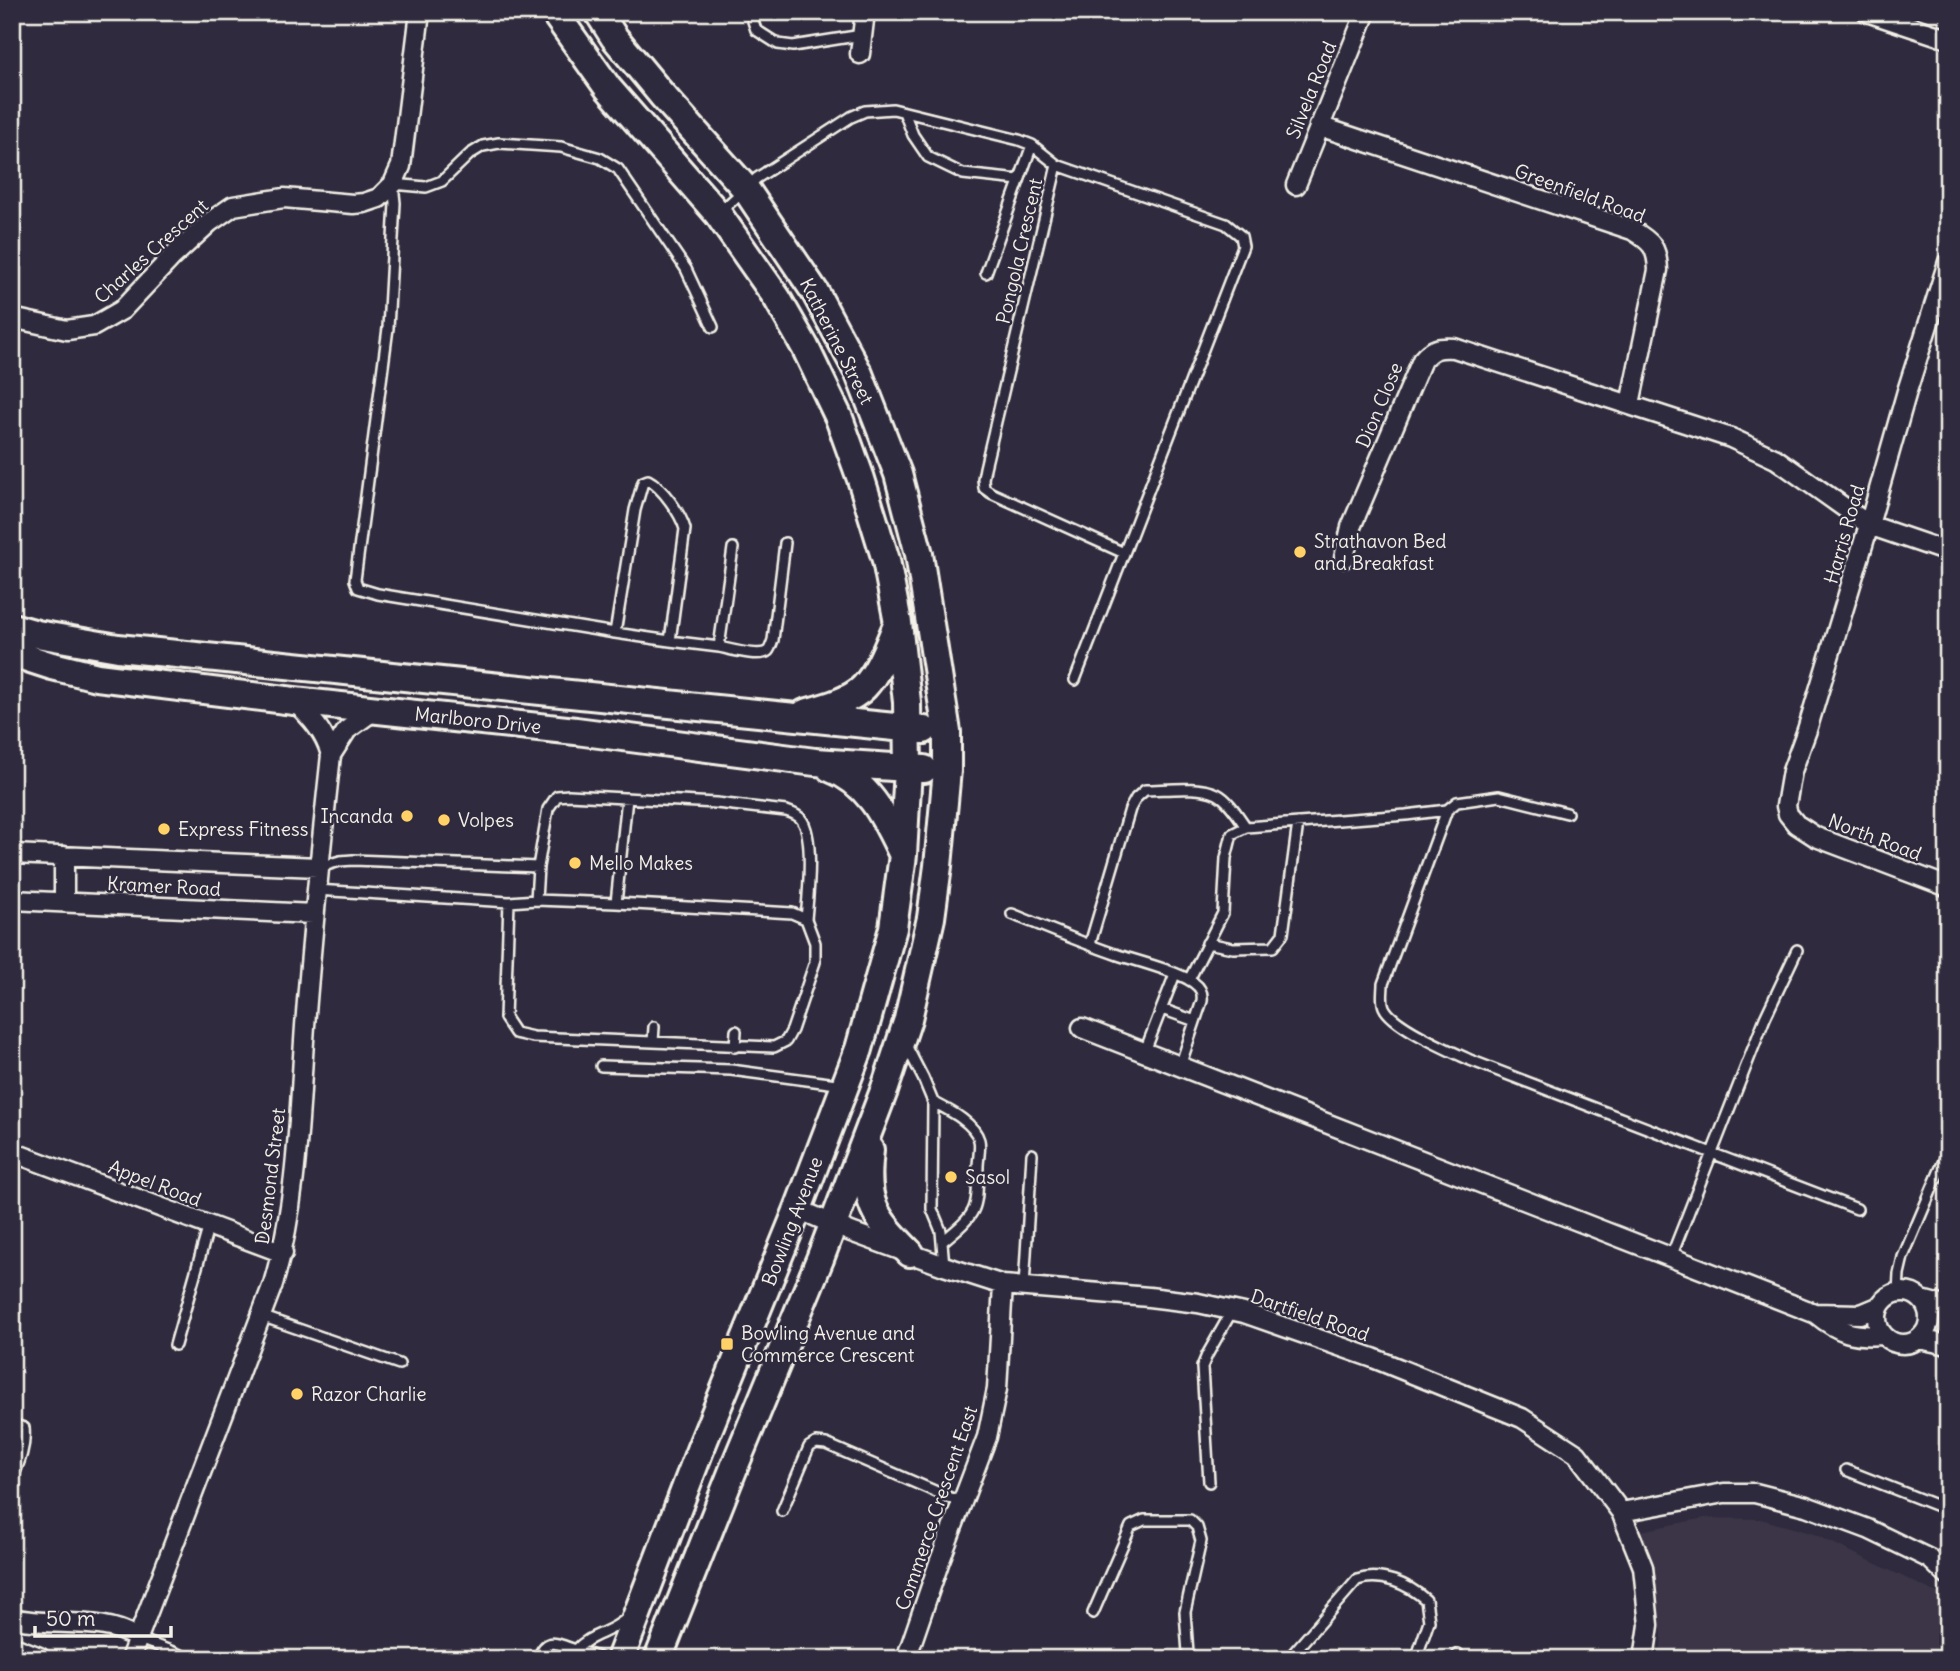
<svg xmlns="http://www.w3.org/2000/svg" width="1960" height="1671" viewBox="0 0 1960 1671" font-family="Delius,sans-serif">
<rect width="100%" height="100%" fill="#2f2a3d"/>
<filter id="ink" filterUnits="userSpaceOnUse"><feTurbulence type="fractalNoise" baseFrequency=".0143" numOctaves="2"/><feDisplacementMap in="SourceGraphic" scale="14" xChannelSelector="R" yChannelSelector="G"/><feConvolveMatrix kernelMatrix="1 2 1 2 8 2 1 2 1" color-interpolation-filters="sRGB"/></filter>
<g filter="url(#ink)">
<path fill="#3b3647" d="M 1704,1518 L 1761,1519 L 1814,1534 L 1937,1593 L 1948,1611 L 1948,1659 L 1660,1659 L 1662,1634 L 1657,1597 L 1641,1531 Z"/>
<g fill="none" stroke-linecap="round" stroke-linejoin="round">
<defs>
<path id="service" d="M 750,12 L 756,30 L 778,44 L 793,46 L 862,35
M 904,112 L 913,135 L 928,157 L 963,174 L 1019,180
M 1057,165 L 1226,224 L 1241,236 L 1243,246 L 1075,680
M 720,212 L 757,178 L 851,117 L 865,111 L 893,109 L 1019,140 L 1032,145 L 1057,165 L 985,468 L 983,479 L 984,488 L 991,493 L 1124,553
M 986,273 L 1032,145
M 713,327 L 686,269 L 618,169 L 600,158 L 561,147 L 499,143 L 483,146 L 470,154 L 442,181 L 426,187 L 393,184 L 395,203 L 388,328 L 355,580 L 358,588 L 378,594 L 615,633 L 635,510 L 643,482 L 648,480 C 662,487 681,514 685,529 L 670,641 L 719,647 L 733,548
M 615,633 L 670,641
M 719,647 C 729,649 760,658 768,651 C 770,649 772,643 773,640 L 785,543
M 1447,810 L 1383,984 C 1383,991 1381,1000 1384,1007 C 1392,1026 1451,1051 1470,1060 L 1857,1209
M 320,867 L 340,861 L 353,860 L 538,867
M 316,890 L 509,902 L 536,900 L 616,903 L 627,798
M 536,900 L 538,867 L 548,809 L 557,796 L 569,795 L 716,803 L 786,811 C 792,813 797,814 801,819 C 815,835 808,897 806,919
M 509,902 L 505,1018 L 515,1033 L 533,1037 L 774,1047 L 786,1041 L 792,1030 L 815,962 L 815,943 L 806,919 L 792,913 L 616,903
M 1012,914 C 1047,928 1082,943 1118,955 C 1137,961 1180,972 1194,983 C 1201,988 1203,993 1202,1001 L 1180,1066
M 1207,943 L 1233,948 L 1273,947 L 1283,934 L 1298,823
M 1090,944 L 1130,809 L 1136,798 L 1145,790 C 1165,790 1199,785 1217,794 C 1229,800 1238,816 1246,827
M 1189,980 L 1223,913 L 1226,858 L 1232,834 L 1246,827 L 1406,815 L 1447,810 L 1457,802 L 1499,796 L 1567,813
M 1162,1009 L 1195,1021
M 653,1042 L 654,1027
M 906,1045 L 923,1078 L 933,1102 L 932,1209 L 941,1231 L 944,1266
M 735,1047 L 736,1031
M 1145,1051 L 1175,974
M 601,1066 L 731,1070 L 844,1085
M 933,1102 C 948,1110 974,1122 979,1140 C 981,1147 978,1159 978,1167 C 977,1212 978,1212 943,1241
M 1671,1257 L 1765,1018 L 1797,950
M 1024,1287 L 1032,1154
M 1898,1293 L 1899,1274 L 1903,1257 L 1948,1151
M 261,1316 L 399,1364
M 175,1345 L 209,1225
M 12,1424 L 24,1428 C 26,1447 19,1463 12,1480
M 1846,1470 L 1948,1510
M 1209,1482 L 1202,1367 L 1207,1355 L 1232,1311
M 782,1511 L 809,1447 L 816,1443 L 826,1444 L 962,1503
M 1093,1613 L 1131,1526 L 1144,1520 L 1190,1520 L 1197,1527 L 1201,1541 L 1185,1612 L 1188,1653 L 1191,1659
M 137,1638 L 191,1659
M 538,1659 C 546,1635 556,1644 576,1650 C 591,1633 610,1634 627,1618
M 573,1659 L 576,1650 L 603,1659
M 1288,1659 L 1357,1580 C 1381,1572 1408,1584 1426,1600 L 1429,1621 L 1416,1659
M 1455,1659 L 1458,1654"/>
<path id="minor" d="M 1867,12 L 1948,39
M 860,54 L 865,12
M 1319,126 L 1632,230 C 1652,242 1657,247 1658,270 L 1630,404
M 1296,185 L 1366,12
M 1948,262 L 1907,391 L 1869,525 L 1807,730 L 1792,771 L 1786,806 L 1788,814 L 1796,824 L 1816,837 L 1948,887
M 12,318 L 67,330 L 94,326 L 122,310 L 171,258 L 210,222 L 233,206 L 284,198 L 353,204 L 364,203 L 379,198 L 393,184 L 401,166 L 420,12
M 1344,558 L 1351,527 L 1422,360 C 1432,348 1439,347 1454,348 L 1731,438 L 1776,459 L 1869,525 L 1948,552
M 331,755 L 347,730 L 376,709
M 12,854 L 318,867
M 12,900 L 313,914
M 64,902 L 64,856
M 1082,1028 L 1814,1313 L 1861,1314 L 1880,1306
M 12,1152 L 283,1253
M 798,1209 L 851,1232 L 944,1266 L 1003,1285 L 1149,1297 L 1198,1303 L 1244,1313 L 1373,1358 L 1522,1418 L 1577,1454 L 1621,1512 L 1643,1567 L 1649,1625 L 1644,1659
M1877 1318a26 26 0 1 1 52 0a26 26 0 1 1-52 0Z
M 1922,1300 L 1948,1307
M 1816,1314 C 1839,1333 1854,1337 1883,1335
M 1919,1339 L 1948,1345
M 1621,1512 L 1724,1493 L 1755,1493 L 1806,1506 L 1868,1529 L 1930,1559 L 1948,1576
M 12,1618 C 53,1628 101,1615 137,1638
M 130,1659 L 273,1284 C 298,1201 299,1112 305,1026 C 312,935 321,846 331,755 C 325,732 311,718 294,701
M 906,1659 L 939,1563 L 987,1437 L 997,1389 L 1003,1285"/>
<path id="tertiary" d="M 12,1649 L 38,1659"/>
<path id="secondary" d="M 554,12 L 608,88 L 718,214 L 777,298 L 805,347 L 839,418 L 861,479 L 886,560 L 898,623 L 907,702 L 908,769 L 903,855 L 893,928 L 859,1049 L 798,1209 L 700,1450 L 620,1659
M 598,12 L 614,37 L 662,95 L 745,188 L 815,292 L 859,374 L 898,474 L 919,554 L 947,732 L 947,770 L 938,866 L 931,918 L 908,1019 L 885,1088 L 820,1259 L 735,1465 L 658,1659
M 12,627 L 37,634 L 118,648 L 924,730
M 12,653 L 52,666 L 97,677 L 294,701 L 576,731 L 815,762 L 924,769
M 805,713 C 823,708 851,701 864,687 C 880,670 888,646 897,625
M 830,768 C 870,783 885,818 902,853
M 870,1150 C 864,1203 873,1216 910,1253"/>
</defs>
<use href="#service" stroke="#f4f1e8" stroke-width="14"/>
<use href="#minor" stroke="#f4f1e8" stroke-width="23"/>
<use href="#tertiary" stroke="#f4f1e8" stroke-width="28"/>
<use href="#secondary" stroke="#f4f1e8" stroke-width="32"/>
<use href="#service" stroke="#2f2a3d" stroke-width="9"/>
<use href="#minor" stroke="#2f2a3d" stroke-width="18"/>
<use href="#tertiary" stroke="#2f2a3d" stroke-width="23"/>
<use href="#secondary" stroke="#2f2a3d" stroke-width="26"/>
</g>
</g>
<g fill="#ffd166" stroke="#2f2a3d" stroke-width="2.5">
<circle cx="1300" cy="552" r="7"/>
<circle cx="407" cy="816" r="7"/>
<circle cx="444" cy="820" r="7"/>
<circle cx="164" cy="829" r="7"/>
<circle cx="575" cy="863" r="7"/>
<circle cx="951" cy="1177" r="7"/>
<rect x="720" y="1337" width="14" height="14" rx="3.5"/>
<circle cx="297" cy="1394" r="7"/>
</g>
<g text-anchor="middle" stroke-width="5" stroke-linejoin="round" paint-order="stroke">
<g font-size="19" fill="#f4f1e8" stroke="#2f2a3d">
<text transform="translate(1311 90) rotate(-68)" y="7">Silvela Road</text>
<text transform="translate(1580 193) rotate(20)" y="7">Greenfield Road</text>
<text transform="translate(151 251) rotate(-42)" y="7">Charles Crescent</text>
<text transform="translate(1019 251) rotate(-77)" y="7">Pongola Crescent</text>
<text transform="translate(837 341) rotate(63)" y="7">Katherine Street</text>
<text transform="translate(1379 405) rotate(-67)" y="7">Dion Close</text>
<text transform="translate(1844 534) rotate(-74)" y="7">Harris Road</text>
<text transform="translate(478 720) rotate(6)" y="7">Marlboro Drive</text>
<text transform="translate(1875 837) rotate(21)" y="7">North Road</text>
<text transform="translate(164 886) rotate(3)" y="7">Kramer Road</text>
<text transform="translate(270 1176) rotate(-83)" y="7">Desmond Street</text>
<text transform="translate(155 1183) rotate(21)" y="7">Appel Road</text>
<text transform="translate(792 1221) rotate(-69)" y="7">Bowling Avenue</text>
<text transform="translate(1310 1315) rotate(19)" y="7">Dartfield Road</text>
<text transform="translate(936 1508) rotate(-71)" y="7">Commerce Crescent East</text>
</g>
<g font-size="19" fill="#f4f1e8" stroke="#2f2a3d" text-anchor="start">
<text x="1314" y="548">Strathavon Bed<tspan x="1314" dy="22">and Breakfast</tspan></text>
<text x="393" y="823" text-anchor="end">Incanda</text>
<text x="458" y="827">Volpes</text>
<text x="178" y="836">Express Fitness</text>
<text x="589" y="870">Mello Makes</text>
<text x="965" y="1184">Sasol</text>
<text x="741" y="1340">Bowling Avenue and<tspan x="741" dy="22">Commerce Crescent</tspan></text>
<text x="311" y="1401">Razor Charlie</text>
</g>
</g>
<rect width="1960" height="1671" fill="none" stroke="#2f2a3d" stroke-width="42"/>
<rect x="21" y="21" width="1918" height="1629" fill="none" stroke="#f4f1e8" stroke-width="2.5" filter="url(#ink)"/>
<path d="M35 1626v10h136v-10" fill="none" stroke="#f4f1e8" stroke-width="3.5"/>
<text x="46" y="1626" font-size="21" fill="#f4f1e8" stroke="#2f2a3d" stroke-width="5" paint-order="stroke">50 m</text>
</svg>
